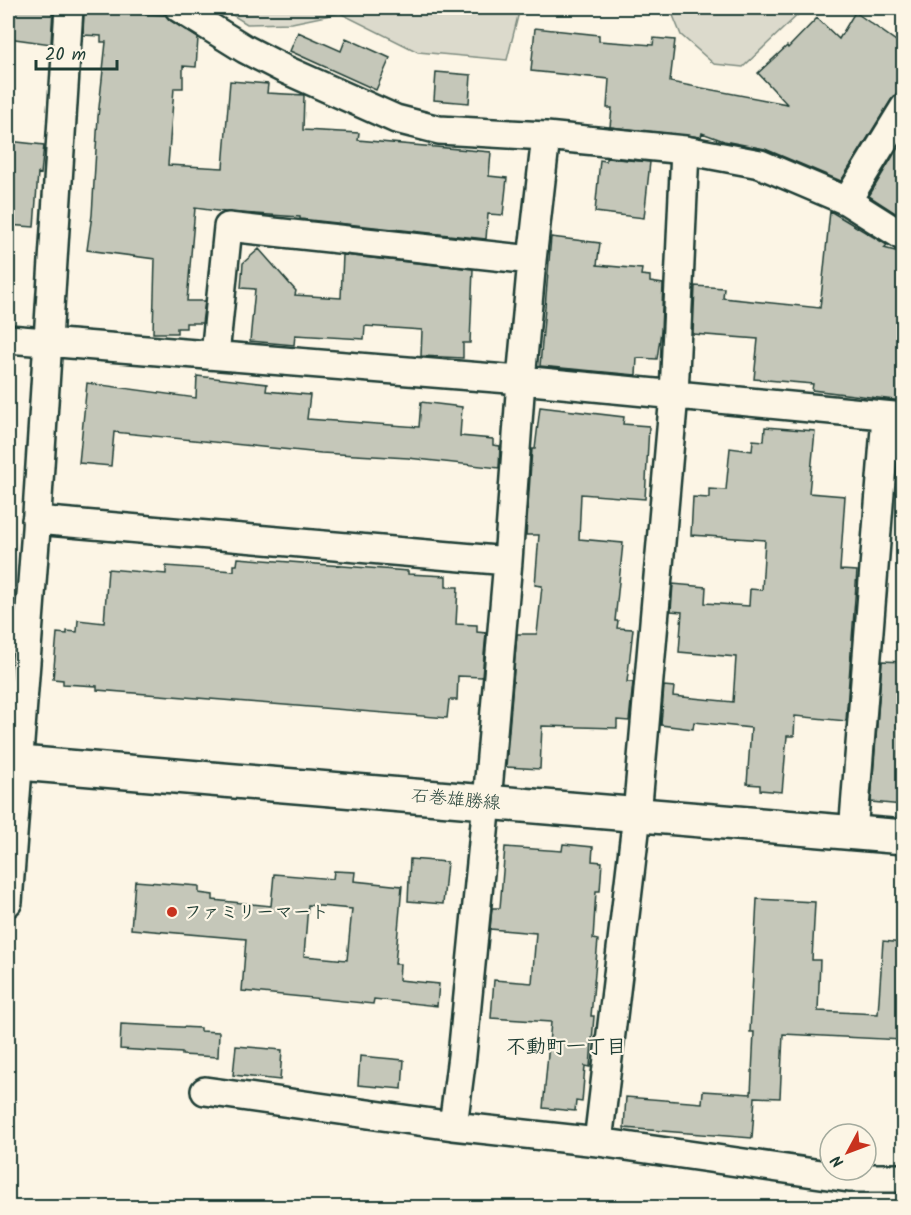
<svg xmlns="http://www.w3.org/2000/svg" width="911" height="1215" viewBox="0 0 911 1215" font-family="Kalam,'Klee One',sans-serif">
<rect width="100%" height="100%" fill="#fcf5e5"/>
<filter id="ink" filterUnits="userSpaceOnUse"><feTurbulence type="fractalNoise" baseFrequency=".0167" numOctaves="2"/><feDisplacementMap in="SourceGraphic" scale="12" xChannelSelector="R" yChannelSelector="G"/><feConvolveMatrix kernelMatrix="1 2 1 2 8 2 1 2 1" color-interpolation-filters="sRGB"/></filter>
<g filter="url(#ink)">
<path fill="#dcdacc" stroke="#7e8c80" stroke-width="1.5" d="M 221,8 L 520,8 L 507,60 L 418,52 L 340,13 L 292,23 L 247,24 Z
M 670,8 L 805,8 L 743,67 L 714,64 L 681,35 Z"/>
<path fill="#c5c7b9" stroke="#1f3d34" stroke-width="1.5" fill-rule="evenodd" d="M 8,8 L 53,8 L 51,44 L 8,38 Z
M 84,8 L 116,8 L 116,12 L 164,15 L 164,11 L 171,21 L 198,38 L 196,67 L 183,66 L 183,88 L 174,88 L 168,165 L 223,168 L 230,81 L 268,84 L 267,93 L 304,95 L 303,130 L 359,133 L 358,140 L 491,152 L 489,176 L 507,178 L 503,215 L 488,214 L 486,239 L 300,219 L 300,217 L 225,212 L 195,208 L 187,301 L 205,301 L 202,323 L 186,323 L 186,328 L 177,328 L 177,333 L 153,333 L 155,259 L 87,250 L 92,215 L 98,117 L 106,42 L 101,42 L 101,36 L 83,35 Z
M 855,12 L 903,46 L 903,92 L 896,94 L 891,100 L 841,181 L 765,149 L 724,141 L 702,133 L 701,137 L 610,127 L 612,108 L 607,108 L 609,79 L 531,71 L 535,28 L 599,35 L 599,41 L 653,45 L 654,38 L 675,40 L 670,82 L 787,104 L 758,73 L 787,46 L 788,48 L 817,18 L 839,39 Z
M 298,32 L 341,51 L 346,38 L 390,58 L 376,90 L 290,51 Z
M 436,72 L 471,75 L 469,103 L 434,100 Z
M 903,139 L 903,218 L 869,196 Z
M 8,141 L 44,145 L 41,174 L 38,173 L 34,227 L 8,225 Z
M 606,158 L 650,162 L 644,218 L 595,212 L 600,160 L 606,161 Z
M 830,211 L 887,245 L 884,248 L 903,253 L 903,401 L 812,390 L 813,384 L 754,379 L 758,339 L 693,334 L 695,286 L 724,288 L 723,298 L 820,308 Z
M 551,237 L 600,243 L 597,265 L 642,269 L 641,275 L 650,276 L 650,282 L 663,284 L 661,331 L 657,359 L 637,358 L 636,375 L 540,366 Z
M 259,249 L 296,291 L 295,295 L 341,298 L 343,255 L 473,269 L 470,343 L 463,343 L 463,358 L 421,356 L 422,330 L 365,326 L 364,339 L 295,335 L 294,345 L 250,341 L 255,289 L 241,288 L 243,263 Z
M 197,376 L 267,384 L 266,391 L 310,395 L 307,419 L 419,427 L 421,402 L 462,407 L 460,436 L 493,439 L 493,445 L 500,446 L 499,468 L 408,458 L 321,453 L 114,432 L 111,466 L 79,463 L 87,383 L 196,398 Z
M 540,407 L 624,417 L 623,424 L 649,426 L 645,499 L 581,494 L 579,539 L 623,543 L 615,621 L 618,621 L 617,628 L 633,629 L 627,682 L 633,682 L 629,721 L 617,720 L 617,728 L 542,726 L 540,769 L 506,767 L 517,634 L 537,634 L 542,586 L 535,585 L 539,535 L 526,535 L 532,449 L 535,449 Z
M 765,427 L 815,431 L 809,493 L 845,496 L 840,570 L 857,571 L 846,721 L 795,716 L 794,736 L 787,736 L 782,792 L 760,790 L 760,785 L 747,784 L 751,728 L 694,722 L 693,729 L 661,725 L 664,686 L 674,687 L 673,696 L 733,702 L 736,657 L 679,652 L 682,612 L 671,611 L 673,584 L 706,587 L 705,603 L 749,606 L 750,589 L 762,590 L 765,540 L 691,535 L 693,497 L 709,498 L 709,489 L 726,490 L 730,448 L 752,451 L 753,440 L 764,441 Z
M 238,558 L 408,571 L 408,574 L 446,576 L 446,587 L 458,587 L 456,624 L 477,625 L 477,632 L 486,633 L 482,677 L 458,676 L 457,700 L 449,700 L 447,718 L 97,690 L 97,686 L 63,684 L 63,680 L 53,679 L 57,633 L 67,634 L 67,631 L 77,632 L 78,620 L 104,623 L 108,569 L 166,574 L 166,566 L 234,571 L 234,565 L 237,565 Z
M 882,661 L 903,662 L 903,805 L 871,802 Z
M 563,844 L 593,847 L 592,861 L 602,862 L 600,891 L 596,891 L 593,939 L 598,940 L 591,1016 L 594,1016 L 590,1067 L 585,1066 L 582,1102 L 576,1101 L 575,1111 L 543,1108 L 551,1022 L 491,1018 L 494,980 L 532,983 L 536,933 L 490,929 L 492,908 L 500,908 L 505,847 L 562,851 Z
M 410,859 L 447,862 L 443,904 L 408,901 Z
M 334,871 L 355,872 L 354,881 L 402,886 L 395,964 L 400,964 L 399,980 L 439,984 L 437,1006 L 374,999 L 373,1004 L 242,991 L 246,939 L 131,929 L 135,881 L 199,886 L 199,893 L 213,895 L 213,900 L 271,906 L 274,874 L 333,879 ZM 308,905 L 352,909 L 347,960 L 304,956 Z
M 757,899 L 815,902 L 812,960 L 820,960 L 818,1011 L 878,1014 L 883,941 L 903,943 L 903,1040 L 783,1034 L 780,1098 L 755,1097 L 752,1138 L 624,1128 L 626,1097 L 702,1103 L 703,1091 L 751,1094 L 754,1032 L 750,1032 Z
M 121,1024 L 200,1028 L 200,1031 L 219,1032 L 218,1057 L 182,1055 L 182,1053 L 120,1049 Z
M 236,1046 L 282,1050 L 280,1080 L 233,1075 Z
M 360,1056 L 404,1060 L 402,1089 L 358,1085 Z"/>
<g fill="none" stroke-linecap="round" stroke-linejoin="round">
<defs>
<path id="minor" d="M 179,8 L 245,49 L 284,69 L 396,119 L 439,130 L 546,136 L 685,150 L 760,164 L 847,201 L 904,237
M 847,201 L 904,108
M 8,339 L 521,380 L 904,417
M 215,355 L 228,227 L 532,260
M 36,520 L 508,561
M 853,833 L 886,416
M 8,902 L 36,529 L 69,8
M 205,1091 L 453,1126 L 598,1142 L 849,1178 L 904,1178
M 453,1126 L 462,1056 L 487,802 L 508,561 L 521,380 L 532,260 L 546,136
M 598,1142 L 637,815 L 674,395 L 685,150"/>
<path id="secondary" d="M 8,762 L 904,837"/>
</defs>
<use href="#minor" stroke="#1f3d34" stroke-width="32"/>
<use href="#secondary" stroke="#1f3d34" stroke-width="38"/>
<use href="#minor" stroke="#fcf5e5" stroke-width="27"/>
<use href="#secondary" stroke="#fcf5e5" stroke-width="33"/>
</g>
</g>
<circle fill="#c8321e" stroke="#fcf5e5" stroke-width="2" cx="172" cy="912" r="6"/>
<g text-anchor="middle" stroke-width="4.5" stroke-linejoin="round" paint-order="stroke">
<g font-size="18" fill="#1f3d34" stroke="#fcf5e5">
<text transform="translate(456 799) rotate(5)" y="6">石巻雄勝線</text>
</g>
<g font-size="18" font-weight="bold" fill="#1f3d34" stroke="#fcf5e5" text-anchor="start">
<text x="184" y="918">ファミリーマート</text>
</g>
<g font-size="20" font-weight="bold" fill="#1f3d34" stroke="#fcf5e5">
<text x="566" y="1053">不動町一丁目</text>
</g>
</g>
<rect width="911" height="1215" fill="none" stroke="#fcf5e5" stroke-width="30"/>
<rect x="15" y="15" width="881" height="1185" fill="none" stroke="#1f3d34" stroke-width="2" filter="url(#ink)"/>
<g transform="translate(848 1152) rotate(229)"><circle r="28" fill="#fcf5e5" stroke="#a4ab9e" stroke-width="1.5"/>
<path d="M0-4.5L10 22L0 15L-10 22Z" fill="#c8321e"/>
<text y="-9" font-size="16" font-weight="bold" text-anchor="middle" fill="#1f3d34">N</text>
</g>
<path d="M36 60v9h81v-9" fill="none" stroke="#1f3d34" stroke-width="3"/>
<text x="45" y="60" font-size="18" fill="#1f3d34" stroke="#fcf5e5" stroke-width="4.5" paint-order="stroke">20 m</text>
</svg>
